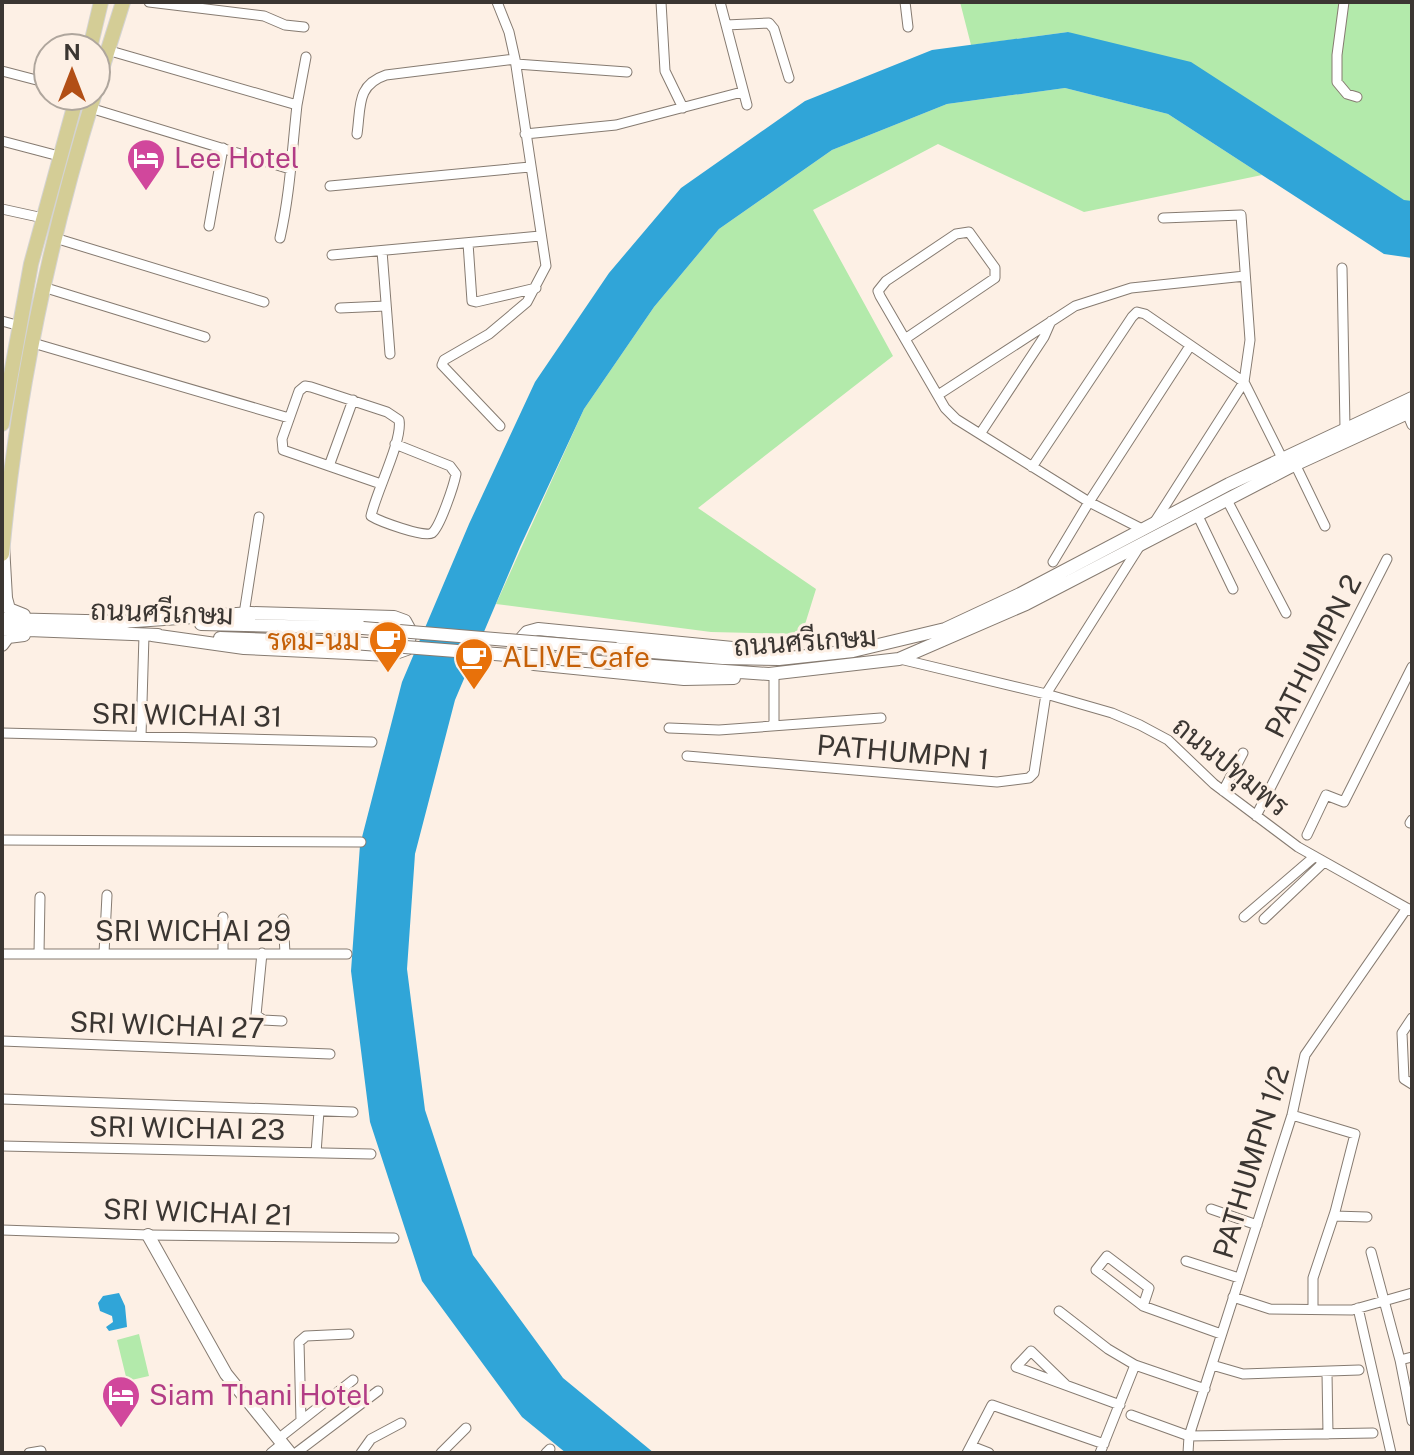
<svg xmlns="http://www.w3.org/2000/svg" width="1414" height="1455" viewBox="0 0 1414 1455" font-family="'Public Sans',Sarabun,sans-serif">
<rect width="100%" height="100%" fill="#fdf0e5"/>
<path fill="#b3eaab" d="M 960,2 L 1412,2 L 1412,201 L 1404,201 L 1293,129 L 1068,32 L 971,45 Z
M 1065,88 L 1168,114 L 1262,175 L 1084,212 L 938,144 L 813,210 L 893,356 L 698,508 L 816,589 L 802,634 L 711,632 L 496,604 L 584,409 L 654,307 L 719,229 L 832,150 L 947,104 Z
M 139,1334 L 149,1376 L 127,1381 L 117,1340 Z"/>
<path fill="#30a5d8" d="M 1068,32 L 1191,62 L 1404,200 L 1412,201 L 1412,258 L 1384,254 L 1168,114 L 1065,88 L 947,104 L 832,150 L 719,229 L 654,307 L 584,409 L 520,547 L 455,700 L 415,854 L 407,969 L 425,1110 L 473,1255 L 563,1378 L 654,1453 L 566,1453 L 522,1417 L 422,1281 L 370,1122 L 351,971 L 360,845 L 402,682 L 469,524 L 535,382 L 609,273 L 681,188 L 805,101 L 932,50 Z
M 119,1293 L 125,1306 L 127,1327 L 109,1331 L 106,1327 L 113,1322 L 112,1316 L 100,1311 L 98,1303 L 103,1296 Z"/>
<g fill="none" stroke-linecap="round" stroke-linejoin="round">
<defs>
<path id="street" d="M 149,2 L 264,16 L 285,25 L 304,27
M 497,2 L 509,32 L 515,59 L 546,266 L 527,302 L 489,334 L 444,360 L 442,365 L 500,426
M 661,2 L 665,71 L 683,108
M 720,2 L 747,105
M 905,2 L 908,27
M 1344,2 L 1337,55 L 1337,82 L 1347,94 L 1357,97
M 726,25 L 769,23 L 774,29 L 789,78
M 107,50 L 297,105 C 292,150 290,194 280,238
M 516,64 L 627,72
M 2,71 L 48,83
M 297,105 L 306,57
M 90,108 L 290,169
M 357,134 C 361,107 356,85 386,75 L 515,59
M 525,134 L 616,125 L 742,92
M 2,141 L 59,156
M 330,186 L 530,167
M 2,209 L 43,218
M 1163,218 L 1241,215 L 1250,340 L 1244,382 L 1282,458
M 209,226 L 223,148
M 55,238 L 264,302
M 468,243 L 472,301 L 476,302 L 536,288
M 382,251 L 390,354
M 332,255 L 540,236
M 1342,268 L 1345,428
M 43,287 L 205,337
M 340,308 L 386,306
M 2,321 L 20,326
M 1051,321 L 1044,337 L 980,434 L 1089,502 L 1142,529
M 905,339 L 995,278 L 995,268 L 969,232 L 956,234 L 886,281 L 878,291 L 880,296 L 945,408 L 956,419 L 980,434
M 33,343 L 289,418
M 938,395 L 1075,306 L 1131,288 L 1245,276
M 1407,413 L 1412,425
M 1295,464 L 1325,526
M 329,466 L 353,400
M 1032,467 L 1132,317 L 1137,312 L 1145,314 L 1244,382 L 1154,523
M 381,484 L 283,450 L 282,439 L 299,391 L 305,386 L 311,387 L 387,412 L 399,420 C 403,440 376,492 371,516 C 379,521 424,538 432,533 C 440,527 454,485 456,474 L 450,466 L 395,444
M 1227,500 L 1286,613
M 1197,514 L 1233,589
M 1053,562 L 1089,502 L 1190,346
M 244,614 L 259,517
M 900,659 L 1046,694 L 1112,713 L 1140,725 L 1168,740 L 1214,784 L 1298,847 L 1412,911
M 774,673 L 774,724
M 669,728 L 719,730 L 881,718
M 2,733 L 372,742
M 141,736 L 144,635
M 687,756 L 997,782 L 1029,778 L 1034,773 L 1046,694 L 1139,547
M 1223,791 L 1243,753
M 1256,816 L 1387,559
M 1410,823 L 1412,820
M 1307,835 L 1326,795 L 1344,802 L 1412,667
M 2,840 L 361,842
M 223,917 L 223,953
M 1244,917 L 1314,857
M 283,919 L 285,953
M 1264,919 L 1323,863
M 39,953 L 40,897
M 104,953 L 107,895
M 262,953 L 256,1015 L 263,1020 L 282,1021
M 2,954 L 347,954
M 1412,1018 L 1402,1033 L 1404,1079 L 1412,1084
M 2,1041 L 330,1054
M 2,1099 L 353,1112
M 1292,1115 L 1355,1134 L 1335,1212 L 1313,1278 L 1313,1309
M 2,1146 L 371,1154
M 316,1153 L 319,1111
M 1211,1209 L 1257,1225
M 1334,1216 L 1367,1217
M 2,1230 L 148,1235 L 394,1238
M 1371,1252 L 1400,1360 L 1412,1421
M 1186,1261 L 1239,1278
M 1233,1297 L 1270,1309 L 1352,1310 L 1412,1293
M 1143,1306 L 1149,1288 L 1107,1256 L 1096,1270 L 1143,1306 L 1221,1334
M 1358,1308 L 1391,1453
M 1059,1311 L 1108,1349 L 1135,1365 L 1205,1389
M 1400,1360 L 1412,1357
M 1212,1365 L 1243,1374 L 1359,1370
M 1327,1373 L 1328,1434
M 1066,1385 L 1031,1351 L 1016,1367 L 1120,1405
M 1131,1415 L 1189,1436 L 1373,1433
M 301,1421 L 299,1342 L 306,1336 L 349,1334
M 278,1439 L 353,1380
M 971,1446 L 989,1453
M 29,1453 L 41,1451
M 271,1453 L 282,1444
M 296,1453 L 378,1391
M 361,1453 L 371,1439 L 401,1423
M 441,1453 L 466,1428
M 546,1453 L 550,1449
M 967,1453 L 992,1405 L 1104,1444
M 1100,1453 L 1135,1365
M 1188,1453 L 1189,1436 L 1292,1115 L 1305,1055 L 1407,908"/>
<path id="secondary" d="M 3,545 L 6,598 L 9,609 L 24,615
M 2,619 L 127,622
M 121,622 L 251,613 L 394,617 L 405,621 L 411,632 L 407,649 L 390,655 L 244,648 L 152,635
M 201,624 L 363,628
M 2,629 L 158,635
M 220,638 L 353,643
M 2,645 L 8,637 L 24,635
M 616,649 L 723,658 L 779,659 L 853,651 L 945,629 L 1020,594 L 1229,484 L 1412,398
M 612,663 L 769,674 L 899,659 L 1026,604 L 1290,467 L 1412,411
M 734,678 L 684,679 L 534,664 L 521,655 L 520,640 L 527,632 L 538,629 L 775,652
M 148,1235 L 226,1374 L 290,1453"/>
<path id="primary" d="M 90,48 L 101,2
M 96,88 L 123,2
M 2,424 L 31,264 L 77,96
M 2,554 C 16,399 48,245 94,96"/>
</defs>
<use href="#street" stroke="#867b71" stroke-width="11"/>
<use href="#secondary" stroke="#867b71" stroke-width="14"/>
<use href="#primary" stroke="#d4d3d2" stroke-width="16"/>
<use href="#street" stroke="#fff" stroke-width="9"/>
<use href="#secondary" stroke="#fff" stroke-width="12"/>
<use href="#primary" stroke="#d4cd96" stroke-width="14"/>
<defs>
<path id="secondary-bridge" d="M 363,628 L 616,649
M 353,643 L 612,663"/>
</defs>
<use href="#secondary-bridge" stroke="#867b71" stroke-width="14" stroke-linecap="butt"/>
<use href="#secondary-bridge" stroke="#fff" stroke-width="12"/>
</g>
<defs>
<symbol id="hotel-pin" viewBox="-11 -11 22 30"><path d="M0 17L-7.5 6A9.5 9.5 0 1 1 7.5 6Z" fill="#d1479c" stroke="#fdf0e5"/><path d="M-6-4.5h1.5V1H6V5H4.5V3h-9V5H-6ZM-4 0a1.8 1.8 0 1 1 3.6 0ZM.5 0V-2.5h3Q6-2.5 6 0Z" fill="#fff"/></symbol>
<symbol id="cafe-pin" viewBox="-11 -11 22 30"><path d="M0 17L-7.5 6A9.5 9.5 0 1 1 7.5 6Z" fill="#e8710a" stroke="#fdf0e5"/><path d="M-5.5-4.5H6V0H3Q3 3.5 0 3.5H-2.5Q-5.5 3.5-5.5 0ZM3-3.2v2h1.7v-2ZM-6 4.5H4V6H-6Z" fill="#fff"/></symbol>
</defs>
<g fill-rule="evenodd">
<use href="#hotel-pin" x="124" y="136" width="44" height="60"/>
<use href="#cafe-pin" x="366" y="618" width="44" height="60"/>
<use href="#cafe-pin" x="452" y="635" width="44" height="60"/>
<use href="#hotel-pin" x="99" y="1373" width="44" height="60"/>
</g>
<g text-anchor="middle" stroke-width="6" stroke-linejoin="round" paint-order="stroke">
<g font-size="28" fill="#b23c85" stroke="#fdf0e5" text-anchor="start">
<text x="174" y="168">Lee Hotel</text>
<text x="149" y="1405">Siam Thani Hotel</text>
</g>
<g font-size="28" fill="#3b3632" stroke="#fdf0e5">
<text transform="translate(162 612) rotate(2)" y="10">ถนนศรีเกษม</text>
<text transform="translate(805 641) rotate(-4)" y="10">ถนนศรีเกษม</text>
<text transform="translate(1313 656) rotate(-63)" y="10">PATHUMPN 2</text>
<text transform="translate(187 715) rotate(1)" y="10">SRI WICHAI 31</text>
<text transform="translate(903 752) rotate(5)" y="10">PATHUMPN 1</text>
<text transform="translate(1231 766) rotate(39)" y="10">ถนนปทุมพร</text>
<text x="193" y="941">SRI WICHAI 29</text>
<text transform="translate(167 1025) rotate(2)" y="10">SRI WICHAI 27</text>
<text transform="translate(187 1128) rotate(1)" y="10">SRI WICHAI 23</text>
<text transform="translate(1251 1162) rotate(-73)" y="10">PATHUMPN 1/2</text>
<text transform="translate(198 1212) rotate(2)" y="10">SRI WICHAI 21</text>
</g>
<g font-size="28" fill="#c56008" stroke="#fdf0e5" text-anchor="end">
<text x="360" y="650">รดม-นม</text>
<text x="502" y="667" text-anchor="start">ALIVE Cafe</text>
</g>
</g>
<rect width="1414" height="1455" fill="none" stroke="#3b3632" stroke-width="8"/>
<g transform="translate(72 72)"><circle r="38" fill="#fdf0e5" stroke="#afa69d" stroke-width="2"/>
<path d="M0-6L14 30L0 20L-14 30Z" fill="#b24f16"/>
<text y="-12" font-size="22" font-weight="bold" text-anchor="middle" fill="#3b3632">N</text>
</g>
</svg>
